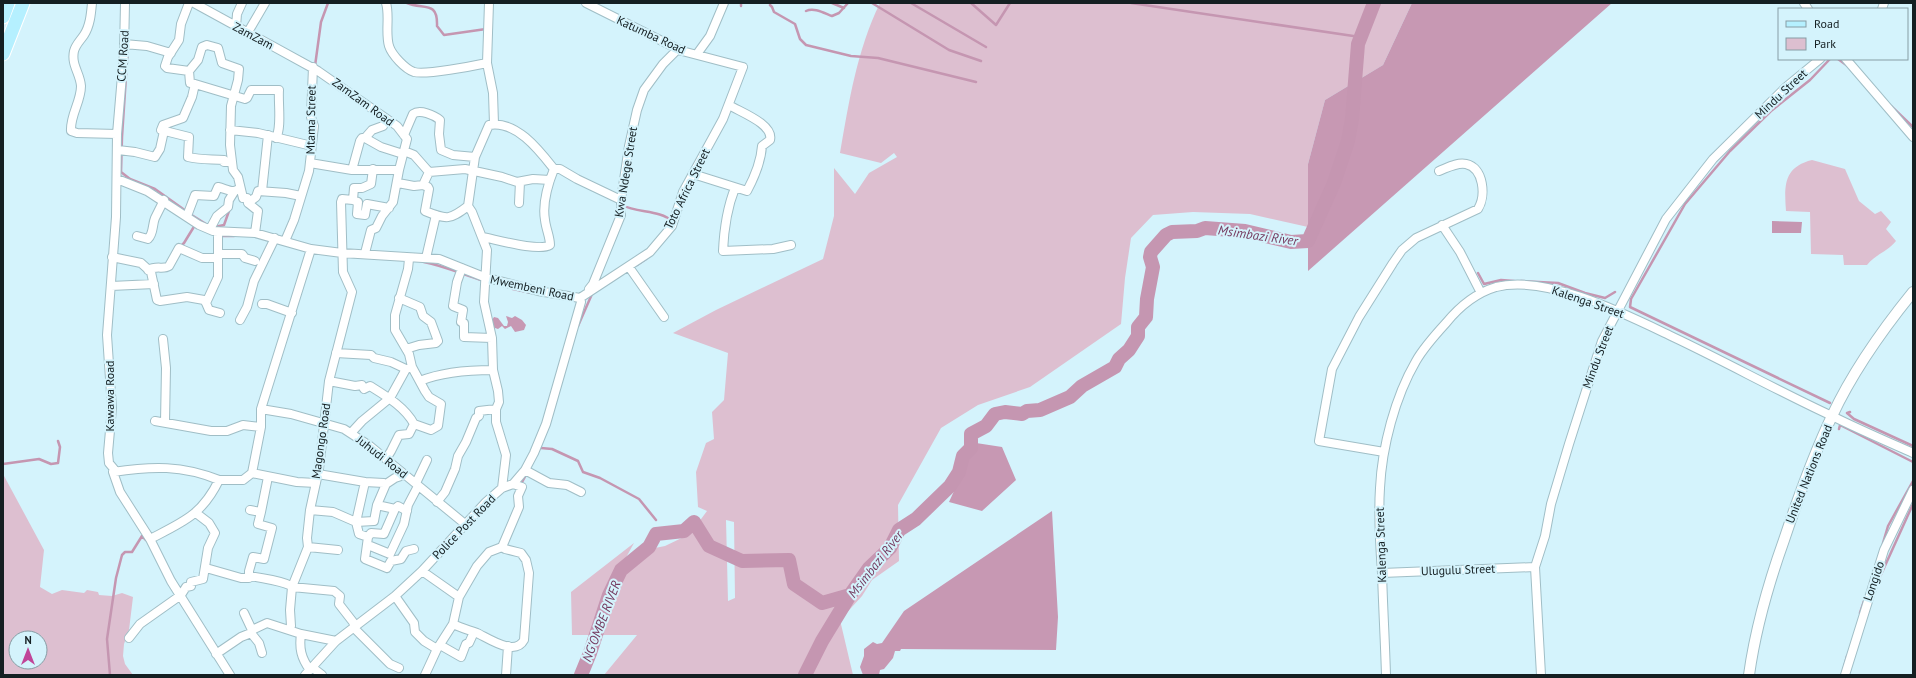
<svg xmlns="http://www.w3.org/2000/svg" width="1916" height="678" viewBox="0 0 1916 678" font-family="'PT Sans',sans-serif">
<rect width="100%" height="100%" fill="#d4f3fc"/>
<path fill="#ddbfd0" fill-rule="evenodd" d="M 880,3 L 1412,3 L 1383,65 L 1325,100 L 1308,164 L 1308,227 L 1250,214 L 1193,212 L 1153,215 L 1131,238 L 1125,278 L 1121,324 L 1030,387 L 978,405 L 941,428 L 898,505 L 899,561 L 872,580 L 862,596 L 840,620 L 853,675 L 604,675 L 637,635 L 572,635 L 571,592 L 634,543 L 623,563 L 635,552 L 665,546 L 690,534 L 707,511 L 698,507 L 696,472 L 706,443 L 714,439 L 712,412 L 724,400 L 728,353 L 673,333 L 716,310 L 823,259 L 834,216 L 834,168 L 855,194 L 869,173 L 897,157 L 894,153 L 881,163 L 840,153 C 849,101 857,50 880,3 ZM 726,520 L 734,522 L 735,598 L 728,601 Z
M 1812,160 L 1845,169 L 1859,201 L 1875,214 L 1881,211 L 1891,222 L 1886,229 L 1896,241 C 1887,252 1876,254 1867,265 L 1844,265 L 1843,255 L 1811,254 L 1810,212 L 1786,211 C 1784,185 1784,167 1812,160 Z
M 3,474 L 44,550 L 40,587 L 52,594 L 62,590 L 84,593 L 87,590 L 98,592 L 99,595 L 112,596 L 122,593 L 133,597 L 129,630 L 124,644 L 123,656 L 125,664 L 133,675 L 3,675 ZM 16,638 L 40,638 L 40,662 L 16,662 Z"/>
<path fill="#c798b3" d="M 1412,3 L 1612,3 L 1308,271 L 1308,164 L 1325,100 L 1383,65 Z
M 506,316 L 512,318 L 515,316 L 522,320 L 526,325 L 524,330 L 515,332 L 511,326 L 505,329 L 502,326 L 498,329 L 492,327 L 492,320 L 494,317 L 498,318 L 504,326 L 507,326 L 508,322 Z
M 976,443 L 1002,447 L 1016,480 L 982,511 L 949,502 Z
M 1052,511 L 1058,617 L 1056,650 L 901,649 L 900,651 L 895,651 L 893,658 L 884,669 L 880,670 L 879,675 L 863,675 L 860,667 L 864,656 L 864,649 L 873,642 L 877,644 L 882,643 L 904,611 Z"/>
<path fill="#c596b1" d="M 1772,221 L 1802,222 L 1801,233 L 1772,233 Z"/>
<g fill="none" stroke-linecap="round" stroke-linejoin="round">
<path stroke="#c596b1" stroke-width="2.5" d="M 407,3 C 423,10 438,0 437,26 L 444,35 L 486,29
M 741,3 L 741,6
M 832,3 L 844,8
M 872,3 L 949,50 L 981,61
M 911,3 L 986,47
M 971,3 L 996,25 L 1010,3
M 1131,3 L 1360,37
M 770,5 L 772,7 L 774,12 L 795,24 L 800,39 L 806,45 L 851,56 L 878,58 L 976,82
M 806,11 C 814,7 824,13 832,16 L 839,13 L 848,3
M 128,46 L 122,137 L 121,172 L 130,179 L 155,189 L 186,211
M 1838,59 L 1849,67
M 315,66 L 321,22 L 328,3
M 1891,106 L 1913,127
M 622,205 C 637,213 660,210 672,221
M 190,214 L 206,224
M 214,227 L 224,225 L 229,211
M 219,236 L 234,236
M 180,247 L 184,243 L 195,225
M 424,262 C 444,266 462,274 481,280
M 637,265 L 646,259
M 1478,273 L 1484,284 L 1501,280 L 1514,281
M 1521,281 L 1558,283 L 1585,293 L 1605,298 L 1615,292
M 513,289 L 532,293
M 578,326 L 592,294
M 1830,403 L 1630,307 L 1631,299 L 1685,204 L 1730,151 L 1771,111 L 1810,80 L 1830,59
M 1850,412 L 1847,413 L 1854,419 L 1913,446
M 1839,429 L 1840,425 L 1846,428 L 1913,462
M 541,448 L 552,449 L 578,461 L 583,472 L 600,478 L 639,499 L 656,520
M 3,464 L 39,459 L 51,464 L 58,463 L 60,447 L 58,441
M 521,484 L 527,473
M 1883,543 L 1888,526 L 1913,481
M 1879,579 L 1913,504
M 1860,613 L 1864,601
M 1843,671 L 1847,656
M 110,675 L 107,639 L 116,578 L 122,555 L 125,552 L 132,552 L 142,536 L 146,540"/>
<path stroke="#c596b1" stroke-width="14" d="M 581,675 L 590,653 L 609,595 L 621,570 L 649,547 L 656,534 L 684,531 L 694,522 L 709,546 L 742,561 L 789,560 L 794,584 L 822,603 L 850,595
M 805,675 L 822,641 L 850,595 L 869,568 L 890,548 L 899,530 L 916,519 L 950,486 L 959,472 L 963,456 L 971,448 L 971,434 L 986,426 L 995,414 L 1005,412 L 1022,414 L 1027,411 L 1040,410 L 1070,397 L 1082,386 L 1115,367 L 1119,359 L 1129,350 L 1138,336 L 1138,327 L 1146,317 L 1147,299 L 1153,267 L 1150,257 L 1151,252 L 1166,235 L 1172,232 L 1197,231 L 1205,228 L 1245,231 L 1291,242 L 1308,241 L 1334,183 L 1348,141 L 1352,119 L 1358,44 L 1374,3"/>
<defs>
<path id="minor" d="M 92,3 C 91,14 90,26 84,35 C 80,41 76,44 74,51 C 71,65 80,73 81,86 C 81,102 70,115 71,131 L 77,133 L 117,134
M 125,3 L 124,52 L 117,134 L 116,217 L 107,335 L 112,408 L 108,453 L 109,463 L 114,469 L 113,472 L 120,492 L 150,539 L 171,581 L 230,675
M 189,3 L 181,24 L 179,40 L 168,57 L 165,66 L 167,68 L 189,71 L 190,83 L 197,85 L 195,84 L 192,97 L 183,118 L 163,125 L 161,130 L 189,137 L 188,157 C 201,160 211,159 224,160 L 224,162 L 232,162
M 194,3 L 318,71 L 397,126 L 407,139 L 399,170 L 352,170 L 310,163
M 386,3 C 390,16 385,32 389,46 C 392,55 405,69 414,72 C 426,75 473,66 487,63
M 489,3 L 487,63 L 493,93 L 494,124
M 1804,3 L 1808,9
M 1882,9 L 1884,3
M 236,27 L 237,14 L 242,3
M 248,32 L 265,3
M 124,44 L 147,46 L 171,53
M 697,54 L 710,36 L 724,3
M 1846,59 L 1913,137
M 189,71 L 198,60 L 202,47 L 207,45 L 218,48 L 222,63 L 239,69 L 238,80 L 231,106 L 230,145 L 233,170 L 238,177 L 243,198 L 247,198 L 248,203 L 258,211 L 255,233
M 195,84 L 245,99 L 247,98 L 251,90 L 279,90 C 278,104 282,127 276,138
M 230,130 L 258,133 L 312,146
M 404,135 L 413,114 C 420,109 434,115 440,120 L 439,134 L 441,150 L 453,155 L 475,157
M 365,138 L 381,147 L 403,154
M 118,150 L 135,152 L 155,157 L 160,149 L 164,131
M 404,151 L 414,155 L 429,172 L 465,169 L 502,177 L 517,182 L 533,179 L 550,180
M 373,169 L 371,184 L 362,188 L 354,188 L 353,200 L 358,202 L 357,214 L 365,215 L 367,204 L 389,208
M 352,170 L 360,141 L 362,138 L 365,138 L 372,130 L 383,126 L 387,120
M 429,172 L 423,185 L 428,187 L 429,189 L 425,211 C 447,220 450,220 468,206
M 693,174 L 747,191 C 755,176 761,162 762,146 L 770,140 C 774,124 740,112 729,105
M 117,179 L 147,191 L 199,225 L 213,231 L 255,233 L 311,249 L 342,253 L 439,259 L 484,277 L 538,291 L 580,298
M 398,183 L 414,186 L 423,185
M 735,188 C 727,208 724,229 723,251 L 773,249 L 791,245
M 262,191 L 268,135
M 248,203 L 256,197 L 258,191 L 286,193 L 301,196
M 519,203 L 520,182
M 187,216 L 195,195 L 214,196 L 218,187 C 227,189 235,195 240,187
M 1442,225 L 1460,252 L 1481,293
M 210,229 L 217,216 L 228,207 L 229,200 L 234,192
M 218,232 L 218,277 L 206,303 L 209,310 L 220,313
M 137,236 L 148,239 C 154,233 152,225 155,218 C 158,212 161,206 164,200
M 483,237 C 498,240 539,252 550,245 C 550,237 546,229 545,220 C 542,203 548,184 554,169
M 285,241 L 294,220 L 309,171 L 314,126 L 311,117 L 313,67
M 365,253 L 371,230 L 376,228 L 382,216 L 393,202 L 399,170
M 218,254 L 242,254 L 245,258 L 255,261
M 112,257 L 141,263 L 151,272 L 157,300 L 160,301 L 187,297 L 204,300 L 206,303
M 426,258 L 436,215
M 629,267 L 664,317
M 462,268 L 457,282 L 453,306 L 463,310 L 461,322 L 464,323 L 464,337 L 492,338
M 148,270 C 157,265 163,270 169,266 L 179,248 L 202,258 L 218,258
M 111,286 L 154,284
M 589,289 L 593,284 L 621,215 L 621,200 L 629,146 L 637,110 L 644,90 L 663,64 L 678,49
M 399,298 L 420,307 L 423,316 L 431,322 L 438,341 L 436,343 L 419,345 L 406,349
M 580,298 L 650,252 L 672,226 L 683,192 L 723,119 L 743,67 L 682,51 L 586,3
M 262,304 L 267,304 L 292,313
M 240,320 L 247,307 L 254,281 L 275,238
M 163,339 L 166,368 L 165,422
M 336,353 L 371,355 L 374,358 L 391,362 L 406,369
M 329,381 L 355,386 L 362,385 L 364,389 L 370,386 C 386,396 405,407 414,424 L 431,430 L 438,426 L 441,404 L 429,397 L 425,391 L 412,367 L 409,354 L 395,330 L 395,315 L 408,269 L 409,259
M 420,381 C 442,372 470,370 493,370
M 261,409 L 291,414 L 344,429 L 370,446 L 465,524
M 155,421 L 211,431 L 227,431 L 243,425 L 261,427
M 351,433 L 362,421 L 390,398 L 406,369 L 412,367
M 1384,452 L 1319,441 L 1332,369 L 1359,317 L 1393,263 L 1402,250 L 1416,238 L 1478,209 C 1486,196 1484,168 1466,164 C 1457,162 1447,168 1439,171
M 386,459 L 391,451 L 399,435 L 409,434 L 414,424
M 525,470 L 549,483 L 567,485 L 581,492
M 113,472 C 152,466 182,465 219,480
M 252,473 L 297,482 L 316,483
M 318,474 L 365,482 L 356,522 L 359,534 L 368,537 L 365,559 L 387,568 L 391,561 L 401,559 L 406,551 L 414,549
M 365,482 L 384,483 L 386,484 L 395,478 L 404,475
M 416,483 L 427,460
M 502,488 L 506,455 L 496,422 L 496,409 L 499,402 L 498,391 L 493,370 L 492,338 L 484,302 L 487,250 L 472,212 L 468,206 L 475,157 L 489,125 C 516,120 539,150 554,169 L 560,169 L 577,179 L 621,200
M 437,502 L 445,492 L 455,469 L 458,456 L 466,442 L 476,418 L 479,416 L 479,411 L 496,409
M 377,505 L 395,509 L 398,506 L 407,511
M 250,510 L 261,512 L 268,477
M 310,510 L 333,512 L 356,522 L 374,521 L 377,505 L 386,484
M 368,537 L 371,533 L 384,534 L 395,509
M 150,539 C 183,522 202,515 219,480 L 243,480 L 252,473 L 261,427 L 261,409 L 311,249
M 368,545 L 390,554 L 404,524 L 408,505 L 418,486
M 308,547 L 338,550
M 206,568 L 241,578 L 249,578 L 249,576 C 257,577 288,582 292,587 L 334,591 L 340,596 L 339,604 L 353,622 L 356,630 L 390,664 L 399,668
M 422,571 L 459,597
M 1382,573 L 1535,567
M 249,576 L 249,571 L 253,557 L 264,559 L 272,528 L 258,524 L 261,512
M 395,596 L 414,623 L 415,632 L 424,641 L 437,649
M 244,613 L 252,630
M 453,624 C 461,628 469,630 477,633 C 488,638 515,657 524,640 L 529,573 L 526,560 L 521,553 L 505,549 L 502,547
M 289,629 L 291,626 L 290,610 L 292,587 L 308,547 L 307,538 L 310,510 L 319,469 L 329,381 L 352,292 L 343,272 L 341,202 L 342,199 L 353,200
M 251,633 L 259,643 L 262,653
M 301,634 C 299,648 301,658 310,670
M 129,638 L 140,624 L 181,595 L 186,587 L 191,586 L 191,582 L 203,579 L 208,548 L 215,533 L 209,523 L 196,513
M 440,645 L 461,657 L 466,644 L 469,643 L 474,632
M 216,654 L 241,637 L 251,633 L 252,630 L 267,623 L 301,634 L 336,641
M 313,668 L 322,675
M 305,675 L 336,641 L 395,596 L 422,571 L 486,502 L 502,488 L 513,484 L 525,470 L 534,453 L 546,424 L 581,302 L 580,298
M 425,675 L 437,649 L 453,624 L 459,597 L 477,566 L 489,552 L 502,547 L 519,507 L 518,496 L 522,487 L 513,484
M 506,675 L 508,646
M 1386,675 C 1385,641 1383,607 1382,573 C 1380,545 1378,517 1380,488 C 1382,447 1395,397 1416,361 C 1424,347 1435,335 1446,323 C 1459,307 1476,293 1496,287 C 1547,274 1627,315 1673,337 C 1726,362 1778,391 1832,416 C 1858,429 1886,441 1913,453
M 1541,675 L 1535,567 L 1545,536 L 1551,504 L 1569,444 L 1602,341 L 1666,219 L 1713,159 L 1786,87 L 1820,59
M 1845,675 L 1884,550 L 1913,490"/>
<path id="tertiary" d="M 1749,675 C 1755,632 1769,582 1784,540 C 1798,498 1813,456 1832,416 C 1852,373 1883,329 1913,292"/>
<path id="primary" d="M 3,17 L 8,3
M 3,54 L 23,3"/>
</defs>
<use href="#minor" stroke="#a0bec6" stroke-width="10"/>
<use href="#tertiary" stroke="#a0bec6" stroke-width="12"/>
<use href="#primary" stroke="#fff" stroke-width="15"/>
<use href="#minor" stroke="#fff" stroke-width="8"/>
<use href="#tertiary" stroke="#fff" stroke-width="10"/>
<use href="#primary" stroke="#b5f0ff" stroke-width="13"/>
</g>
<g text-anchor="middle" stroke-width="4" stroke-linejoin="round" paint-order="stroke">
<g font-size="12" fill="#141f22" stroke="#d4f3fc">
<text transform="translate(651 35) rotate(25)" y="4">Katumba Road</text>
<text transform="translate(253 36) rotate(28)" y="4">ZamZam</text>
<text transform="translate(123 56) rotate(-86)" y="4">CCM Road</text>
<text transform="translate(1781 94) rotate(-43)" y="4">Mindu Street</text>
<text transform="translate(363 102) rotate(36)" y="4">ZamZam Road</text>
<text transform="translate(311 120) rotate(-89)" y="4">Mtama Street</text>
<text transform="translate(626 172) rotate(-81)" y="4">Kwa Ndege Street</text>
<text transform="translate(687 189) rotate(-64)" y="4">Toto Africa Street</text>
<text transform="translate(532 288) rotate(12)" y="4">Mwembeni Road</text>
<text transform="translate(1588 302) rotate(19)" y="4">Kalenga Street</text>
<text transform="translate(1598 357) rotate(-69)" y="4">Mindu Street</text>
<text transform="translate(110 396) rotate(-90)" y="4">Kawawa Road</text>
<text transform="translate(321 441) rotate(-82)" y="4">Magongo Road</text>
<text transform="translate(382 457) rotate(38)" y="4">Juhudi Road</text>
<text transform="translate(1809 474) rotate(-68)" y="4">United Nations Road</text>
<text transform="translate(464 527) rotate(-46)" y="4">Police Post Road</text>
<text transform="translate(1381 545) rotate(-92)" y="4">Kalenga Street</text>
<text transform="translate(1458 570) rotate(-2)" y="4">Ulugulu Street</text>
<text transform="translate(1874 581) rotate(-71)" y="4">Longido</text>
</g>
<g font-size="13" font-style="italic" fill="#753a5f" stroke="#d4f3fc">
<text transform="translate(1258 235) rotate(8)" y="5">Msimbazi River</text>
<text transform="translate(875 564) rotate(-52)" y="5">Msimbazi River</text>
<text transform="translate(601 621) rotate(-69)" y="5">NG'OMBE RIVER</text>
</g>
</g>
<rect width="1916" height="678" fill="none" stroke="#141f22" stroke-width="8"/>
<rect x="1778" y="8" width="130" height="52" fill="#d4f3fc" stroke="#879ea5"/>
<rect x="1786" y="21" width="20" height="6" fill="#b5f0ff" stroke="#879ea5"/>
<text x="1814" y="28" font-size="12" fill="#141f22">Road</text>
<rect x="1786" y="38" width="20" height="12" fill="#ddbfd0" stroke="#879ea5"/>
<text x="1814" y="48" font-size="12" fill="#141f22">Park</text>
<g transform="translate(28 650)"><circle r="19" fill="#d4f3fc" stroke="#879ea5"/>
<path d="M0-3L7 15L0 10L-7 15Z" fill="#c04598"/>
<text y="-6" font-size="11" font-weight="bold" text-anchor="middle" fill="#141f22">N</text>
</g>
</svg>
